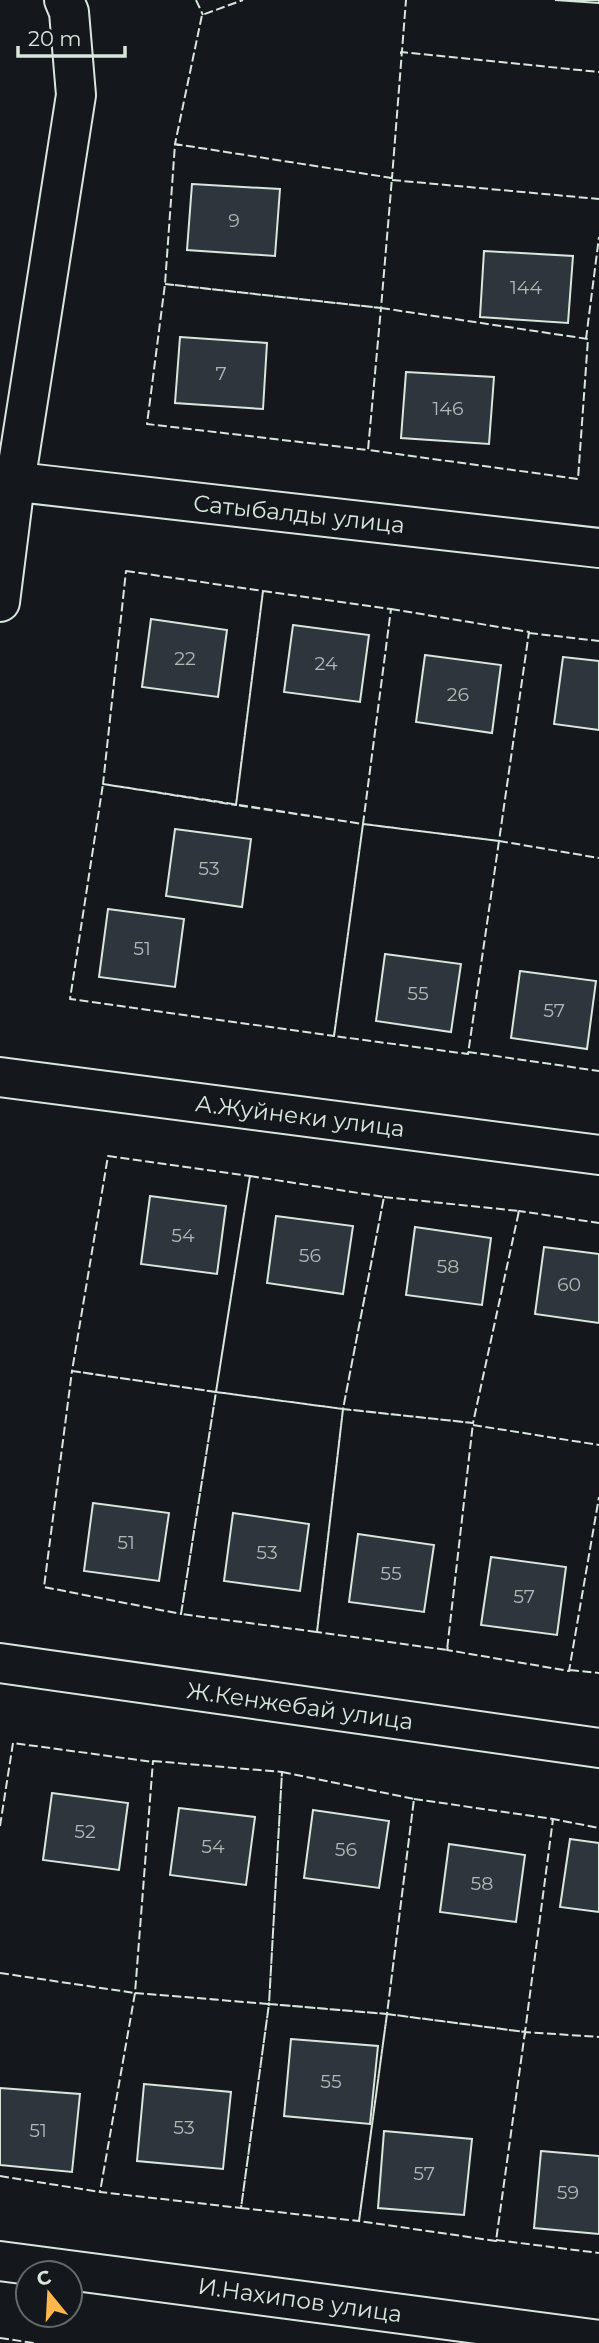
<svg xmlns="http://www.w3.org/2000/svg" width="599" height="2343" viewBox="0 0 599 2343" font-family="Montserrat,sans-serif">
<rect width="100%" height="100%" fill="#14181c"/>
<path fill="#2c363c" stroke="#d8e6dc" stroke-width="2" d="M 555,0 L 599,0 L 599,3 Z
M 192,184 L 280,189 L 275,256 L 187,250 Z
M 484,251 L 573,256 L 568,323 L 480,317 Z
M 180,337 L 267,343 L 263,409 L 175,403 Z
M 406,372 L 494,377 L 489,444 L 401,438 Z
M 151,619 L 227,630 L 218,697 L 142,687 Z
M 293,625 L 369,635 L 360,702 L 284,692 Z
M 425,655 L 501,665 L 492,733 L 416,722 Z
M 563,657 L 599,661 L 599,730 L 554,724 Z
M 175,829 L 251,839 L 242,907 L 166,896 Z
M 108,909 L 184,919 L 175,987 L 99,977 Z
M 385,954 L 461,964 L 451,1032 L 376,1021 Z
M 520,971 L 596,981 L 587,1049 L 511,1038 Z
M 150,1196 L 226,1206 L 217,1274 L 141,1264 Z
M 276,1216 L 353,1226 L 343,1294 L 267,1283 Z
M 415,1227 L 491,1238 L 482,1305 L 406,1295 Z
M 544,1247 L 599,1254 L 599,1323 L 535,1314 Z
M 93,1503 L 169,1513 L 159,1581 L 84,1571 Z
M 233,1513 L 309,1524 L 300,1591 L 224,1581 Z
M 358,1534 L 434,1545 L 424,1612 L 349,1602 Z
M 491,1557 L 566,1567 L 557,1635 L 481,1625 Z
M 52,1793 L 128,1803 L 119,1870 L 43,1860 Z
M 179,1808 L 255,1817 L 246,1885 L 170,1875 Z
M 313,1810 L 389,1821 L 379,1888 L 304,1878 Z
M 570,1839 L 599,1843 L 599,1912 L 560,1907 Z
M 449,1844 L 525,1855 L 516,1922 L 440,1912 Z
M 291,2039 L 378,2046 L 370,2124 L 284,2116 Z
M 144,2084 L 231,2092 L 223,2169 L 137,2161 Z
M 0,2088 L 80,2094 L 72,2172 L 0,2165 Z
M 384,2131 L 472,2139 L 464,2215 L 378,2208 Z
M 541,2151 L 599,2156 L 599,2234 L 534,2228 Z"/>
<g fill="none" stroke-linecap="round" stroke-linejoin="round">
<defs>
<path id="minor" d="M 0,480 L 599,548
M 0,602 L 15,483 L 76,95 L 69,12 L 64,0
M 0,1077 L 599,1155
M 0,1663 L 599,1748
M 0,2261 L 599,2340"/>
</defs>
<use href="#minor" stroke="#d8e6dc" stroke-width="42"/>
<use href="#minor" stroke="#14181c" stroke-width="38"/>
<path stroke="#d8e6dc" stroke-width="2" stroke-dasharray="9 3.5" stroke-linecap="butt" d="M 196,0 L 203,15
M 401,54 L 401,52 L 599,72
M 178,145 L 175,144 L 202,15 L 243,0
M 389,178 L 392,178 L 406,0
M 392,180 L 599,199
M 165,284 L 381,308 L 368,450 L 147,424 L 165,284 L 175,144 L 392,178 L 381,308 L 165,284
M 381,308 L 588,339 L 578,479 L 368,450 Z
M 586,339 L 599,237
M 126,571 L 263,591 L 236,805 L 103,784 Z
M 263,591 L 391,609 L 363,824 L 236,805 Z
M 391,609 L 529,632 L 499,841 L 363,824 Z
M 529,633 L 599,641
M 103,784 L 363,824 L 334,1036 L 70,999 Z
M 363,824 L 499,841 L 468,1054 L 334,1036 Z
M 499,841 L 599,858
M 468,1052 L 599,1071
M 108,1156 L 250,1176 L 216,1392 L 72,1371 Z
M 250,1176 L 384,1197 L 343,1409 L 216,1392 Z
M 384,1197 L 519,1211 L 473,1423 L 343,1409 Z
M 518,1213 L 519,1211 L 599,1223
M 72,1371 L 216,1392 L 181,1614 L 44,1587 Z
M 343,1409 L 317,1632 L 181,1614 L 216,1392 L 343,1409 L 473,1423 L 447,1650 L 317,1632 L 343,1409
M 473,1425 L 599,1445
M 448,1647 L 447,1650 L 569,1671 L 599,1497
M 570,1670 L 599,1673
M 153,1761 L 282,1772 L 269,2004 L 135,1993 Z
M 282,1772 L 414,1799 L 387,2014 L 269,2004 Z
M 414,1799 L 553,1819 L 525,2032 L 387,2014 Z
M 552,1821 L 553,1819 L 599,1828
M 0,1826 L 13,1743 L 153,1762
M 0,1973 L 135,1993
M 135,1993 L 269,2004 L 241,2208 L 100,2192 Z
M 269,2004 L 387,2014 L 359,2221 L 241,2208 Z
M 387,2014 L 525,2032 L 496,2241 L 359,2221 Z
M 525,2035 L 525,2032 L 599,2037
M 0,2176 L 100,2192
M 496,2240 L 599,2253
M 0,2338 L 34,2343"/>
</g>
<g text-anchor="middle" stroke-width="5" stroke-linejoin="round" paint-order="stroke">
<g font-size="19" fill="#adbab4">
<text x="234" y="227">9</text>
<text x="526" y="294">144</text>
<text x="221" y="380">7</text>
<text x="448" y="415">146</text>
<text x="185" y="665">22</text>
<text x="326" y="670">24</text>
<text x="458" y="701">26</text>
<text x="209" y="875">53</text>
<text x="142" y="955">51</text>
<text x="418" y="1000">55</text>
<text x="554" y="1017">57</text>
<text x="183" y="1242">54</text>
<text x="310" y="1262">56</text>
<text x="448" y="1273">58</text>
<text x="569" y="1291">60</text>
<text x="126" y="1549">51</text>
<text x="267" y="1559">53</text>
<text x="391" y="1580">55</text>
<text x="524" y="1603">57</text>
<text x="85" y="1838">52</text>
<text x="213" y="1853">54</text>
<text x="346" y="1856">56</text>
<text x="482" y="1890">58</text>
<text x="331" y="2088">55</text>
<text x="184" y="2134">53</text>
<text x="38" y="2137">51</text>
<text x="424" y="2180">57</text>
<text x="568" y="2199">59</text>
</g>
<g font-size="23" fill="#d8e6dc" stroke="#14181c">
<text transform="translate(299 514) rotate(6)" y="8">Сатыбалды улица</text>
<text transform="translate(300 1116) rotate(7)" y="8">А.Жуйнеки улица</text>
<text transform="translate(300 1706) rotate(8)" y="8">Ж.Кенжебай улица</text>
<text transform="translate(300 2300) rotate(8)" y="8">И.Нахипов улица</text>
</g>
</g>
<g transform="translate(49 2294) rotate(342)"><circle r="33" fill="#14181c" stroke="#626a69" stroke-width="2"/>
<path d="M0-5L12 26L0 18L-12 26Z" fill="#ffb74d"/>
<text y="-10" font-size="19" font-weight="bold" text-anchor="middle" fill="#d8e6dc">С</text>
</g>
<path d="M18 46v10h107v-10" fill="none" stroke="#d8e6dc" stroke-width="3.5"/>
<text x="28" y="46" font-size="21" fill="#d8e6dc" stroke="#14181c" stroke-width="5" paint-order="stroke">20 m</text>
</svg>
